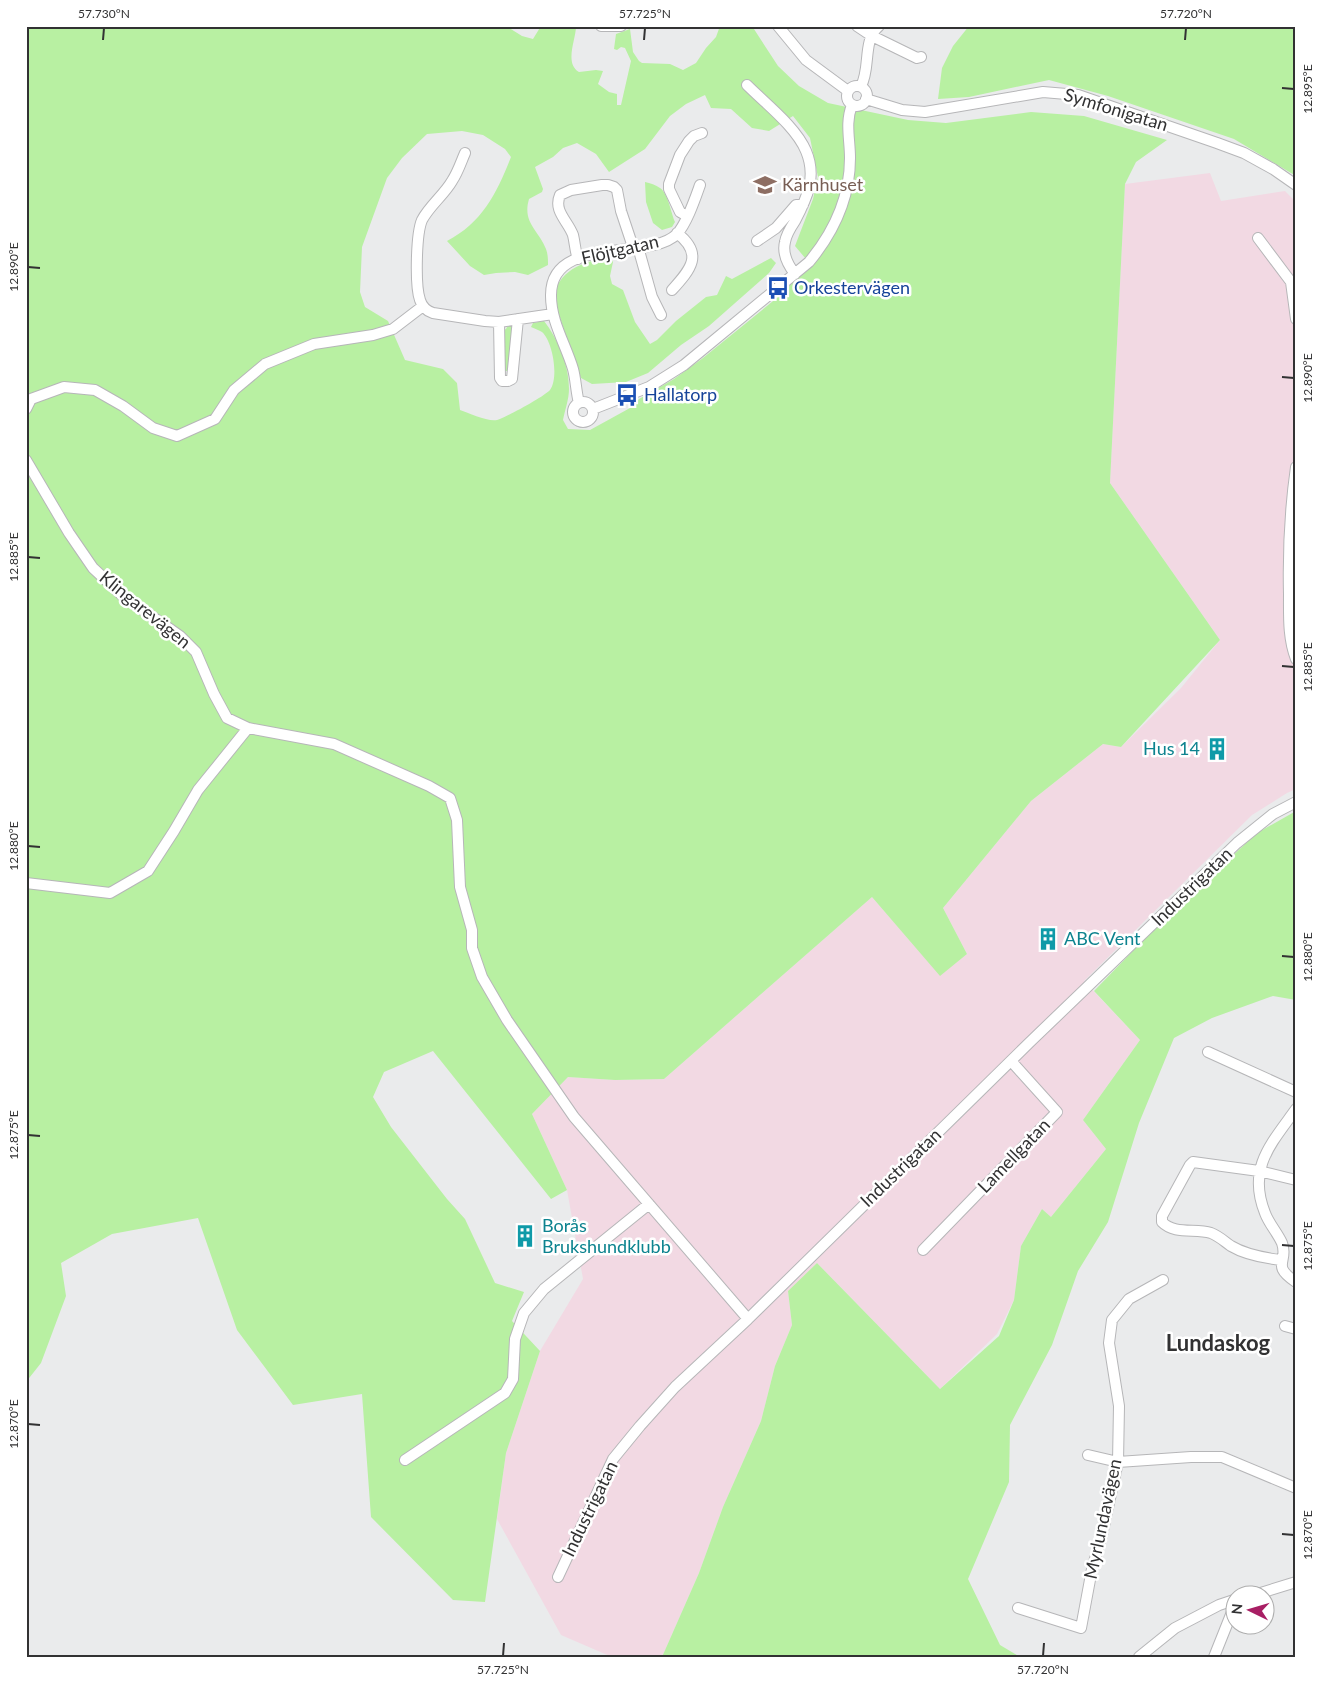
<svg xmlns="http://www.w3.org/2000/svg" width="1322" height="1683" viewBox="0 0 1322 1683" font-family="Lato,sans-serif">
<rect width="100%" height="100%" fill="#eaebec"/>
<path fill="#f2d9e3" d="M 1210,173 L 1221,201 L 1285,191 L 1296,202 L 1296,789 L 1287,793 L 1252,815 L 1084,981 L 1140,1040 L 1083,1120 L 1106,1149 L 1051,1217 L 1042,1209 L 1021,1246 L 1014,1300 L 997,1334 L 940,1389 L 817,1263 L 788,1291 L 792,1325 L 775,1366 L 761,1421 L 723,1507 L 699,1573 L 662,1657 L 612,1657 L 561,1635 L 497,1519 L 506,1453 L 540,1351 L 583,1279 L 567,1190 L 532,1114 L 568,1077 L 615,1080 L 664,1079 L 872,897 L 940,975 L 967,954 L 943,908 L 1031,801 L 1103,744 L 1121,747 L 1181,688 L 1220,640 L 1110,483 L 1125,184 Z"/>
<path fill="#b8f0a2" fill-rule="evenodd" d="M 26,26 L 506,26 L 522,36 L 533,39 L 541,26 L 576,26 C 576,40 564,63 579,72 L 596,70 L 603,71 L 598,84 L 609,92 L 617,94 L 617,105 L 621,105 L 631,61 L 625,48 L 621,47 L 617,50 L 614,49 L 616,34 L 630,29 L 633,52 L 639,61 L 642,63 L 670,64 L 683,70 L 696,63 L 706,48 L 716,37 L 720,26 L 752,26 L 778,66 L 799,86 L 828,103 L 908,120 L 946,123 L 1031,112 L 1084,116 L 1167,140 L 1136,162 L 1125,184 L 1110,483 L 1220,640 L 1121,747 L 1103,744 L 1031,801 L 943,908 L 967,954 L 940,976 L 872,897 L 664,1079 L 615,1080 L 568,1077 L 532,1114 L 567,1190 L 551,1199 L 433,1051 L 384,1072 L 373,1097 L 391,1127 L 447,1199 L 465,1219 L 495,1283 L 524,1292 L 512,1321 L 540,1351 L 506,1453 L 485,1602 L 453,1600 L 371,1517 L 362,1394 L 293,1405 L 237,1330 L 198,1218 L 112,1234 L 61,1263 L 66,1296 L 41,1363 L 26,1382 ZM 705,95 L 711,108 L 731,109 L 752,128 L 769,131 L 793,116 L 810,138 L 818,177 L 813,199 L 795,246 L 811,265 L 778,297 L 703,358 L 674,379 L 639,399 L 630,408 L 590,430 L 568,429 L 563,420 C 565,410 569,399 569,389 C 569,365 558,339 544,321 L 533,323 L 531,327 C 535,329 539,330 542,332 C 553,342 559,378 550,390 C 545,396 505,418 497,420 C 488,422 469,413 460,410 L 457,383 L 443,369 L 405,360 L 388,321 L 365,307 L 360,292 L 362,247 L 387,178 L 402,158 L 427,134 L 462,131 L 483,135 L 505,149 L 511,157 C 497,193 482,223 447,241 L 470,266 L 484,275 L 496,273 L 515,272 L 528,275 L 548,265 C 548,260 548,254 546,249 C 539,230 522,223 529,199 L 542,192 L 543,189 L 535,167 L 553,157 L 563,148 L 577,143 L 596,154 L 609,172 L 645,149 L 670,116 L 686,104 Z
M 969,26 L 1296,26 L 1296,176 L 1234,139 L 1108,96 L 1049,80 L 969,97 L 938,99 L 942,68 L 953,46 Z
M 645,182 C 650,183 656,185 660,188 C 668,193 671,213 675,222 L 672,227 L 662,230 L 653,223 L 646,202 Z
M 611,258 L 613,262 L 610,276 L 612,284 L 623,290 L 635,322 L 650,344 L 657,340 L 676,321 L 706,297 L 717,295 L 726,276 L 732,279 L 771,258 L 776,263 L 769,273 L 709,326 L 681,345 L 648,373 L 626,382 L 592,384 L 581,378 L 579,374 L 556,306 C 556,302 554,298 555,294 C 559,269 589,259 611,258 Z
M 515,324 L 510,371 L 502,371 L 501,331 L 506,329 L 508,325 Z
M 1296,811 L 1296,1000 L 1273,996 L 1212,1018 L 1174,1038 L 1139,1123 L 1108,1222 L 1078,1271 L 1052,1345 L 1010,1425 L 1009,1482 L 968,1579 L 1000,1645 L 1020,1657 L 662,1657 L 699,1573 L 723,1507 L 761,1421 L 775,1366 L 792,1325 L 788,1291 L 817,1263 L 940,1389 L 999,1336 L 1014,1300 L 1021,1246 L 1042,1209 L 1051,1217 L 1106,1149 L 1083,1120 L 1140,1040 L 1094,991 L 1160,923 L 1257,833 Z"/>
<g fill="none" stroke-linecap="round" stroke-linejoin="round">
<defs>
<path id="minor" d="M 601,26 L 621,26
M 778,26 L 806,60 L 848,91
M 857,26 L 872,36 L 917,58 L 921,57
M 747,85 C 766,104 796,127 806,151 C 817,177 807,198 795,221 C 791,227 786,235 785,242 C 782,254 788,265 795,274
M847 96a10 10 0 1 1 20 0a10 10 0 1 1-20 0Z
M 861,86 C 871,68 862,40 879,26
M 866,99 L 902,110 L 925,112 L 1043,92 L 1078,95 L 1217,143 L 1244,153 L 1273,169 L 1296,185
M 465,153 C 461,162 458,172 452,181 C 444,195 430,205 422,220 C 416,234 415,286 420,300 C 422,307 427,311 433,313 L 485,321 L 499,322 L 553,314
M 687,216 L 680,212 L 669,189 L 669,184 L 680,155 L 689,141 L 694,136 L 702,133
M 1258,238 L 1291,282 L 1296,319
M 757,241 L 776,228 L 796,205 L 803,205
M 638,247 L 652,297 L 661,315
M 578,259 C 575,251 575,243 573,235 C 568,221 553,211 560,195 L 571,190 L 602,185 L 608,185 L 614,187 L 617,190 L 621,211 L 633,247
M 672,290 C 691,269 704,254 677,233
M 499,322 L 500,378 L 502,381 L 508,381 L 512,379 L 518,319
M573 412a10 10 0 1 1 20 0a10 10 0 1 1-20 0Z
M 579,403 C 576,392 576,380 573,369 C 566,345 551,322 551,296 C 550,234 649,262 677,234 C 687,223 695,199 700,185
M 26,409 L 31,399 L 64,387 L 95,390 L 123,406 L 153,428 L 177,436 L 215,419 L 234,390 L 265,364 L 314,344 L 373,335 L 393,329 L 423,306
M 593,409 L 649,387 L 684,365 L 809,262 C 834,232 850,198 850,158 C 850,139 845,123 852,105
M 26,460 L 69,533 L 93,568 L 124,597 L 180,636 L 196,652 L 214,694 L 227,718 L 248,728 L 334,744 L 429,786 L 450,798 L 457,820 L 460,887 L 472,930 L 472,948 L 482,977 L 507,1020 L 574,1117 L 748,1319
M 1296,467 C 1290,509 1288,552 1289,594 C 1289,617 1288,638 1296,659
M 26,883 L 110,893 L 148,871 L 174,831 L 198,790 L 248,728
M 1208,1052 L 1296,1092
M 1296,1109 C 1271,1144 1247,1168 1265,1213 C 1269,1224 1277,1232 1282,1243 C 1289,1262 1270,1265 1296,1282
M 923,1250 L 1057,1112 L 1011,1061
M 1281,1260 C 1264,1258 1246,1255 1231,1246 C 1225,1242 1219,1236 1211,1233 C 1195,1228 1175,1235 1162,1222 L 1162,1216 L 1190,1165 L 1193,1162 L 1259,1171 L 1296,1180
M 1285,1326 L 1296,1329
M 1088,1455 L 1118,1462 L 1191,1457 L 1222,1457 L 1296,1488
M 405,1460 L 505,1393 L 513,1379 L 515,1339 L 524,1313 L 544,1289 L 649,1204
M 558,1577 L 613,1459 L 640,1426 L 675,1387 L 748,1319 L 1030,1042 L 1237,843 L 1273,814 L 1296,802
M 1251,1596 L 1296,1582
M 1018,1608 L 1081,1628 L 1092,1569 L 1102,1535 L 1118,1462 L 1119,1406 L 1109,1343 L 1112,1320 L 1129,1299 L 1163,1280
M 1139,1657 L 1175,1628 L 1219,1605 L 1234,1600
M 1214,1657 L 1234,1607"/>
</defs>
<use href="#minor" stroke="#b6b6b8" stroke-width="12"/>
<use href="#minor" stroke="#fff" stroke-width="10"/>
</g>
<path fill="none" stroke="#323233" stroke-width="2" d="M 103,40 L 104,28M 644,40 L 645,28M 1185,40 L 1186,28M 1282,88 L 1294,89M 28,267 L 40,268M 1282,377 L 1294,378M 28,557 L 40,558M 1282,666 L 1294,667M 28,846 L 40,847M 1282,956 L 1294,957M 28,1135 L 40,1136M 1282,1245 L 1294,1246M 28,1424 L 40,1425M 1282,1534 L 1294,1535M 503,1656 L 504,1643M 1043,1656 L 1044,1643"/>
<defs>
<symbol id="school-bare" viewBox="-9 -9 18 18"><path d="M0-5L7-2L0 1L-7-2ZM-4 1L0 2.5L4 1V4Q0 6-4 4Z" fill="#8d6e63" stroke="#fff" stroke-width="2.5" paint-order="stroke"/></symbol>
<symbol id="bus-bare" viewBox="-9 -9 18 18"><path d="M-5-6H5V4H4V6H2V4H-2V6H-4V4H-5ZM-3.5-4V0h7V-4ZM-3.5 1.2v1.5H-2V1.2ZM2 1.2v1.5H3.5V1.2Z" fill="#1a4fb4" stroke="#fff" stroke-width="2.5" paint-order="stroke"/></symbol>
<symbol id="building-bare" viewBox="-9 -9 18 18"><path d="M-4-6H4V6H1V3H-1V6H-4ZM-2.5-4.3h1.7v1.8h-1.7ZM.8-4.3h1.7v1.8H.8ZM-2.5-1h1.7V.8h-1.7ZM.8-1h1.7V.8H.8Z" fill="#0f9aa8" stroke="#fff" stroke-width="2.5" paint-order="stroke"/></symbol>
</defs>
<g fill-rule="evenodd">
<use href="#school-bare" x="749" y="169" width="32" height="32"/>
<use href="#bus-bare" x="762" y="272" width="32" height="32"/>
<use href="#bus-bare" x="611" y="379" width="32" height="32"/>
<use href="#building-bare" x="1201" y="733" width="32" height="32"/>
<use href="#building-bare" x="1032" y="923" width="32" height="32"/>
<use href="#building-bare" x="509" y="1220" width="32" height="32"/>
</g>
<g text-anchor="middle" stroke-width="5" stroke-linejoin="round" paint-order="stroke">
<g font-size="18" fill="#323233" stroke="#fff">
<text transform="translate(1116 110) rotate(17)" y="6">Symfonigatan</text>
<text transform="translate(620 250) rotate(-13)" y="6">Flöjtgatan</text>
<text transform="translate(145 610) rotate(39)" y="6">Klingarevägen</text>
<text transform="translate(1192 887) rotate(-44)" y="6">Industrigatan</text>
<text transform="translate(1014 1156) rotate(-46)" y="6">Lamellgatan</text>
<text transform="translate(901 1168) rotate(-44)" y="6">Industrigatan</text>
<text transform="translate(590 1509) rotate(-64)" y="6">Industrigatan</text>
<text transform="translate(1103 1519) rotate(-78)" y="6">Myrlundavägen</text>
</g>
<g font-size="18" fill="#785e54" stroke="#fff" text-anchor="start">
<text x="782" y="191">Kärnhuset</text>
</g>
<g font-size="18" fill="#164399" stroke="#fff" text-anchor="start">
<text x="794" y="294">Orkestervägen</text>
<text x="644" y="401">Hallatorp</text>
</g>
<g font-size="18" fill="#0d838f" stroke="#fff" text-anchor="start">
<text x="1200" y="755" text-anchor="end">Hus 14</text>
<text x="1064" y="945">ABC Vent</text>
<text x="542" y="1232">Borås<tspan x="542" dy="21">Brukshundklubb</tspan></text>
</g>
<g font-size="22" font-weight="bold" fill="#323233" stroke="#fff">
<text x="1218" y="1351">Lundaskog</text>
</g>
</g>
<rect width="1322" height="1683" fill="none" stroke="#ffffff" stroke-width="55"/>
<g transform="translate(1250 1610) rotate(275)"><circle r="24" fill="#ffffff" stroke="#adadad"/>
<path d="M0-4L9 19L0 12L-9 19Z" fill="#a81f64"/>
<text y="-8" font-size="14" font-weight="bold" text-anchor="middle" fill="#323233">N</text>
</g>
<rect x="28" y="28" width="1266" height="1628" fill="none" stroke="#323233" stroke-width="2"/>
<g font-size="12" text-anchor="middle" fill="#323233">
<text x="104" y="18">57.730°N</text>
<text x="645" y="18">57.725°N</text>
<text x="1186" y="18">57.720°N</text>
<text transform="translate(1308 89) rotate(-90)" y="4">12.895°E</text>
<text transform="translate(14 267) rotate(-90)" y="4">12.890°E</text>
<text transform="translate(1308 378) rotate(-90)" y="4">12.890°E</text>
<text transform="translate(14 557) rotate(-90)" y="4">12.885°E</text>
<text transform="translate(1308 667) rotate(-90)" y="4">12.885°E</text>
<text transform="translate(14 846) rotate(-90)" y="4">12.880°E</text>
<text transform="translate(1308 957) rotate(-90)" y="4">12.880°E</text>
<text transform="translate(14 1135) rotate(-90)" y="4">12.875°E</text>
<text transform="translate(1308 1246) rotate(-90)" y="4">12.875°E</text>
<text transform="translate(14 1424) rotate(-90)" y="4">12.870°E</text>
<text transform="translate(1308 1535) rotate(-90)" y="4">12.870°E</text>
<text x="503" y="1674">57.725°N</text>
<text x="1043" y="1674">57.720°N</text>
</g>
</svg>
